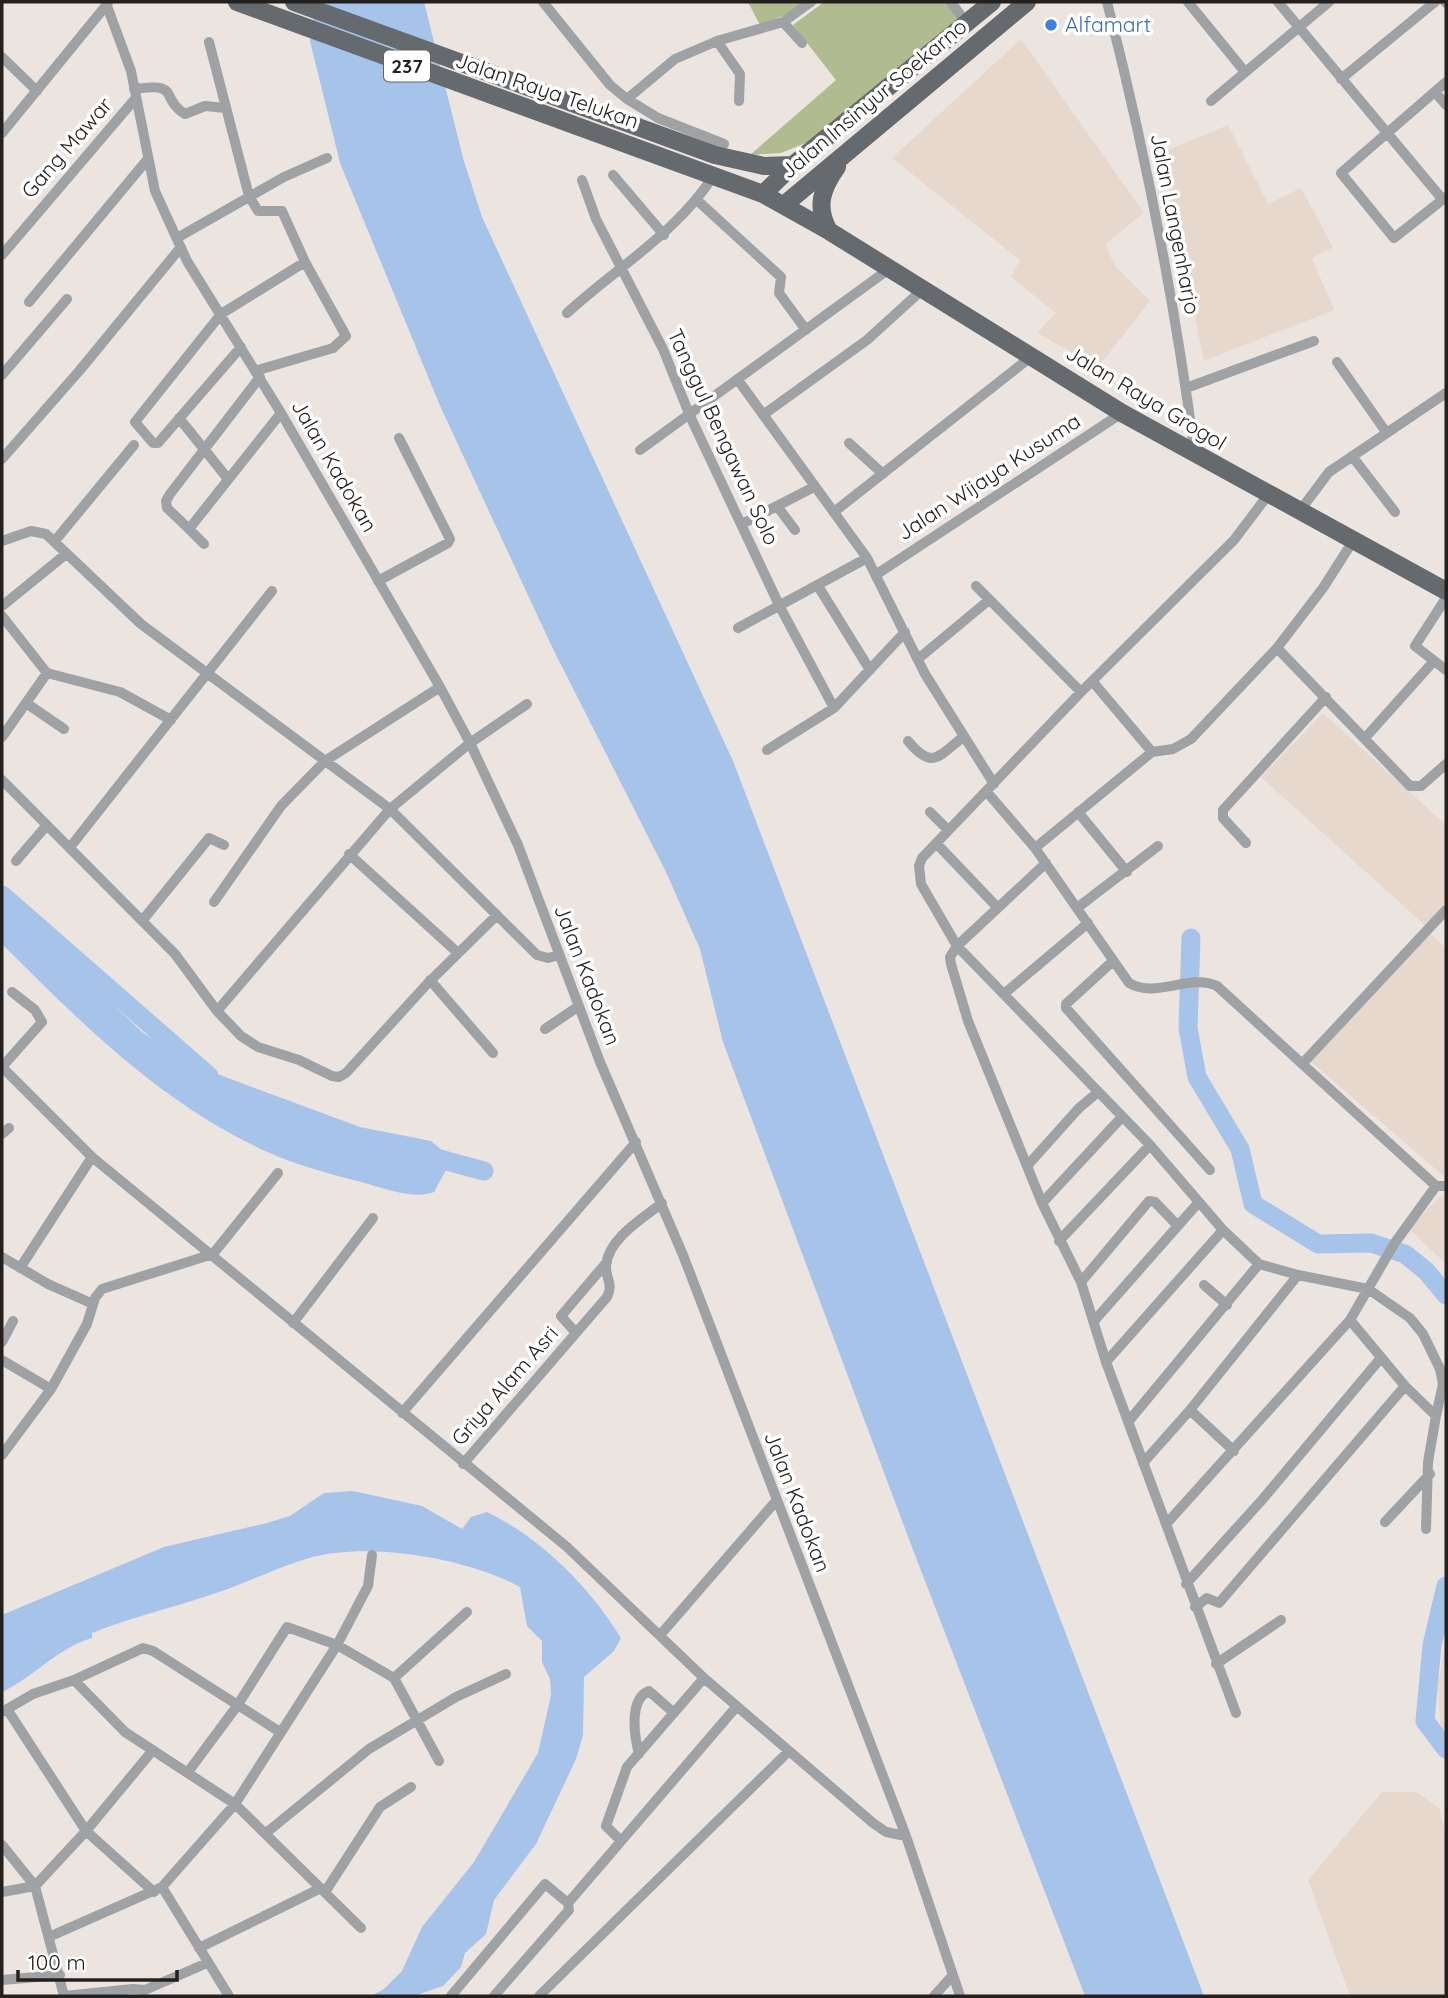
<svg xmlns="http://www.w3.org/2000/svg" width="1448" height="1998" viewBox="0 0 1448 1998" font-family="Quicksand,sans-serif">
<rect width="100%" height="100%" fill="#ece4de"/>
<path fill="#e6d8cd" d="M 1021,39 L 1144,213 L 1105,244 L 1115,266 L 1150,301 L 1098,367 L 1037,333 L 1056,313 L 1011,277 L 1020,260 L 892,158 Z
M 1228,125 L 1268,204 L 1301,188 L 1333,247 L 1312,258 L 1334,310 L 1204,361 L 1161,153 Z
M 1323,713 L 1446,825 L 1446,908 L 1428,928 L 1261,777 Z
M 1428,931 L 1446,948 L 1446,1178 L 1310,1061 Z
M 1442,1195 L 1446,1196 L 1446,1264 L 1408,1228 Z
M 1446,1640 L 1446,1738 L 1441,1734 L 1438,1685 Z
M 1382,1792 L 1416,1792 L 1439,1808 L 1446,1835 L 1446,1996 L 1350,1996 L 1308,1880 Z"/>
<path fill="#b1bb90" d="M 748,2 L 808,2 L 795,11 L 760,25 Z
M 824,2 L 954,2 L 964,14 L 820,137 L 781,153 L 750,155 L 836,80 L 793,25 Z"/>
<path fill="#a6c3ea" d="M 316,2 L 424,2 L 463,158 L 482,217 L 733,761 L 1204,1996 L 1085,1996 L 910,1542 L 723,1042 L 700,949 L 666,872 L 552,647 L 441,408 L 340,163 L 310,41 Z
M 2,885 L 57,951 L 142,1032 L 175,1054 L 209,1071 L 360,1127 L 431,1141 L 443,1151 L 446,1170 L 434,1192 C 413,1200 383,1188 361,1182 C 331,1174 299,1166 270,1153 C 165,1107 82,1024 2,944 Z
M 353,1491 L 422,1506 L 462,1529 L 471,1517 L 487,1512 C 542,1539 589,1586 621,1638 L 614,1651 L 584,1677 L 583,1735 L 576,1759 L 536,1844 L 494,1900 L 486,1934 L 465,1953 L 461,1967 L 443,1986 L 414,1996 L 371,1996 L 384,1989 L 402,1971 L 422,1927 L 474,1862 L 538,1753 L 551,1695 L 550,1679 L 542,1662 L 542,1641 L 527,1626 L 520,1587 C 467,1558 368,1541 309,1558 C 278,1567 249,1582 219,1592 C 177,1607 134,1616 92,1633 L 92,1638 C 59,1647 34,1677 2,1692 L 2,1615 L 164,1547 L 267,1523 L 290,1516 L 324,1493 Z"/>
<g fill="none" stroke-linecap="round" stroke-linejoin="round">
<path stroke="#a6c3ea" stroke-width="19" d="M 2,895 L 209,1076
M 1191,938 L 1188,1028 L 1197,1077 L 1240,1149 L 1253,1204 L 1318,1244 L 1371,1243 L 1405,1254 L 1426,1271 L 1446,1295
M 421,1154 L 484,1171
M 1446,1586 L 1432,1645 L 1425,1721 L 1446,1749"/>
<path stroke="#9fa2a5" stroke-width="10" d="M 543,2 L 610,85 L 627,99 L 675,59 L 717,41 L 783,22 L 811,2
M 951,2 L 967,24
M 1107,2 C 1145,150 1175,303 1195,455
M 1188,2 L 1245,72
M 1278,2 L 1443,200
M 1445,2 L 1446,3
M 107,6 L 131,71 L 155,191 L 187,261 L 281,413 L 440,687 L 470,743 L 518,845 L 600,1062 L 683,1255 L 906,1836 L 960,1996
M 783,22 L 802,43
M 717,41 L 740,74 L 739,101
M 209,42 L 249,196 L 258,211 L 282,211 L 305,262
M 2,57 L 37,91
M 1341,79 L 1435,2
M 1446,82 L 1341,173 L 1394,238 L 1446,197
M 134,89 C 182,82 159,98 185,114 L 205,106 L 225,108
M 1435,92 L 1446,105
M 627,99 L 658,118 L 724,144
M 1211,101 L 1329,2
M 2,133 L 108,3
M 613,175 L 664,235
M 582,180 L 596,219 L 663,349 L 690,416 L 780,607 L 834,708
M 698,201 L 781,277 L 779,293 L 806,330
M 177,238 L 284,177 L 327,158
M 2,255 L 135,99
M 29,302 L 147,160
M 567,313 C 617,267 676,234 714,175
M 241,347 L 158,443 L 153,443 L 135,422 L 221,314 L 305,262 L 346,336 L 333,348 L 255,371
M 1337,362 L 1386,432
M 2,375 L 67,299
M 260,377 L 170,494 L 166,501 L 167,508 L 189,529 L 281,413
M 738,380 L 867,558 L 925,674 L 994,784
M 1186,388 L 1314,341
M 763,415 L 867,340 L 922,290
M 179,418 L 228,479
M 849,443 L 883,474
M 640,450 L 889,269
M 1352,456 L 1395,512
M 2,459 L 80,370 L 181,247
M 1268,495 L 1234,540 L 1081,692 L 922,858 L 919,866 L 921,884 L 957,946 L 1150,1145 L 1223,1230 L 1259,1264 L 1298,1275 L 1368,1289 L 1410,1318 L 1423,1334 L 1440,1369 L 1443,1384 L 1436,1416
M 777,506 L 795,530
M 834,512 L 1032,356
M 1299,512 L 1329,472 L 1446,393
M 742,524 L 814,487
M 189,529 L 204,544
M 2,541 L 31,531 L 46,534 L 141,624 L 390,809 L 537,955 L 548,958 L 559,955
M 54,542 L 134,445
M 877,574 L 1122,413
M 378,581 L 448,543 L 450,539 L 399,438
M 818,586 L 870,670
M 976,586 L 1081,692
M 1446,598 L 1415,646 L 1446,670
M 2,606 L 66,554
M 2,616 L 47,673 L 2,737
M 738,628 L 867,558
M 1277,648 L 1410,786 L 1421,786 L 1446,764
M 918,659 L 989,600
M 47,673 L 120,692 L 171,720
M 1093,682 L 1152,752
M 26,703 L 64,729
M 1365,738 L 1433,662
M 908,741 C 932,770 938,757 963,737
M 767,750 L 834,708 L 905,632
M 2,780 L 175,954 L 217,1011 L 241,1036 L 258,1047 L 299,1060 L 332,1076 L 339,1077 L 346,1073 L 427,984 L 497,915
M 986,791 L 1035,848 L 1129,983 C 1156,999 1190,973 1217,986 L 1436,1186 L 1446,1186
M 930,812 L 948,830
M 1078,812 L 1127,872
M 936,843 L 998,908
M 1246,843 L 1223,818 L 1223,810 L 1326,697
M 71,846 L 272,591
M 1035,848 L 1152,752 L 1173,749 L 1191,739 L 1277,648 L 1323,588 L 1353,541
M 349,854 L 458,953
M 16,861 L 47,825
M 1046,863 L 957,946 L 950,957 L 951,964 L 968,1021 L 1042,1203 L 1081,1282 L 1106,1362 L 1236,1713
M 214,902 L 281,806 L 325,761 L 440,687
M 1077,908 L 1158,846
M 142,921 L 209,838 L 224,845
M 1112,962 L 1066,1004 L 1066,1008 L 1210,1170
M 430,980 L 493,1053
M 1005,993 L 1088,923
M 217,1011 L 390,809 L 470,743 L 527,704
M 545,1029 L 579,1006
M 1303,1063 L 1446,910
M 2,1067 L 92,1157 L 567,1547 L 704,1678 L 873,1823 L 886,1832 L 906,1836
M 2,1067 L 42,1022 L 35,1010 L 12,992
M 2,1134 L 9,1128
M 1027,1166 L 1079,1108 L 1097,1093
M 1042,1203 L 1121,1118
M 1059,1241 L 1150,1145
M 2,1257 L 48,1284 L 93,1304
M 20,1268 L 92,1157
M 1081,1282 L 1149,1201 L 1155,1202 L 1176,1224
M 1204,1285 L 1227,1305
M 1095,1320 L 1198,1203
M 293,1323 L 373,1218
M 576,1333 L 561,1316 L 607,1262
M 2,1342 L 13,1321
M 2,1360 L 51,1389
M 1106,1362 L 1223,1230
M 1405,1386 L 1436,1416 L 1428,1462 L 1426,1529
M 1190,1410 L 1234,1451
M 402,1413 L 636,1142
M 1128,1422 L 1259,1264
M 2,1455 L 51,1389 L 87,1324 L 95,1298 L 102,1289 L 213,1254 L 278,1173
M 1143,1463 L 1190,1410 L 1298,1275
M 463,1464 L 607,1297 C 614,1284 605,1278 606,1265 C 609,1238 642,1219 662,1203
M 1385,1522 L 1430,1474
M 1167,1523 L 1350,1320 L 1394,1244 L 1436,1186
M 1186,1584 L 1262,1500 L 1380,1359
M 1195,1607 L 1207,1598 L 1219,1603 L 1405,1386 L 1350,1320
M 661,1634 L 776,1501
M 1216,1664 L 1281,1620
M 394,1678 L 439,1761
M 74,1680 L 125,1732 L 235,1804 L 361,1928
M 7,1709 L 86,1831 L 154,1892
M 2,1712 L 33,1694 L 74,1680 L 143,1648 L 153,1651 L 280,1732
M 639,1754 C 634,1735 629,1699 649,1691 L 674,1713
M 188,1772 L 237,1706 L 287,1627 L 337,1645 L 394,1678 L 467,1612
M 266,1833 L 369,1749 L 456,1697 L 506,1674
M 621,1841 L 606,1826 L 627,1767 L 704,1678
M 2,1845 L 35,1886 L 64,1996
M 162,1887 L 229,1996
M 2,1892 L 35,1886 L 86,1831 L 153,1750
M 325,1892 L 380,1807 L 411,1787
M 51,1936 L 162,1887 L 235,1804 L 337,1645 L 368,1586 L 372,1555
M 199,1948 L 321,1888
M 2,1980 L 60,1975
M 64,1996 L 133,1989 L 145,1990 L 207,1963
M 451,1996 L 545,1884 L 568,1903
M 494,1996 L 569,1910 L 568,1903 L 737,1706
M 539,1996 L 789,1751
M 934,1996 L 952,1976"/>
<path stroke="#656a6f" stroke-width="18" d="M 237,2 L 763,194 L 829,231 L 1122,413 L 1446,591
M 294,2 L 715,155 L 764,166 L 793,165
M 763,194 L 793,165 L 992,2
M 784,205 L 1027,2
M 829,231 C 815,207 822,188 837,167"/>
</g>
<circle fill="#3f7fe0" stroke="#fff" stroke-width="2.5" cx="1051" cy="25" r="7"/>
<g text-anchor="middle" stroke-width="7" stroke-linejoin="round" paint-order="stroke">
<rect fill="#fff" stroke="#656362" stroke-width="2" x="384" y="50.5" width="46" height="31" rx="5"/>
<g font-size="19" font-weight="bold" fill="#23201e">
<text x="407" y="73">237</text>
</g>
<g font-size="21" fill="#366cbe" stroke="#fff" text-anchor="start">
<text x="1065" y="32">Alfamart</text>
</g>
<g font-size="21" fill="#23201e" stroke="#fff">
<text transform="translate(547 91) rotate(19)" y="7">Jalan Raya Telukan</text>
<text transform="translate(874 99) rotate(-40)" y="7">Jalan Insinyur Soekarno</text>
<text transform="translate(67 148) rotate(-49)" y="7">Gang Mawar</text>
<text transform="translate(1175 224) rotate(79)" y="7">Jalan Langenharjo</text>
<text transform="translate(1146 398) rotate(31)" y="7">Jalan Raya Grogol</text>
<text transform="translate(723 437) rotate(65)" y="7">Tanggul Bengawan Solo</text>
<text transform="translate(334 466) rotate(60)" y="7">Jalan Kadokan</text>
<text transform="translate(989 477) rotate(-33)" y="7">Jalan Wijaya Kusuma</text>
<text transform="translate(587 975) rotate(69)" y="7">Jalan Kadokan</text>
<text transform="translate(505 1386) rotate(-49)" y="7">Griya Alam Asri</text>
<text transform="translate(797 1502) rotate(69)" y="7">Jalan Kadokan</text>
</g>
</g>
<rect width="1448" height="1998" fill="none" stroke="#23201e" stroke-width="7"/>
<path d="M18 1970v10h159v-10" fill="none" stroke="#23201e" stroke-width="3.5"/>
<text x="28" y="1970" font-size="21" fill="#23201e" stroke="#ffffff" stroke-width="5" paint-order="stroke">100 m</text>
</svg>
